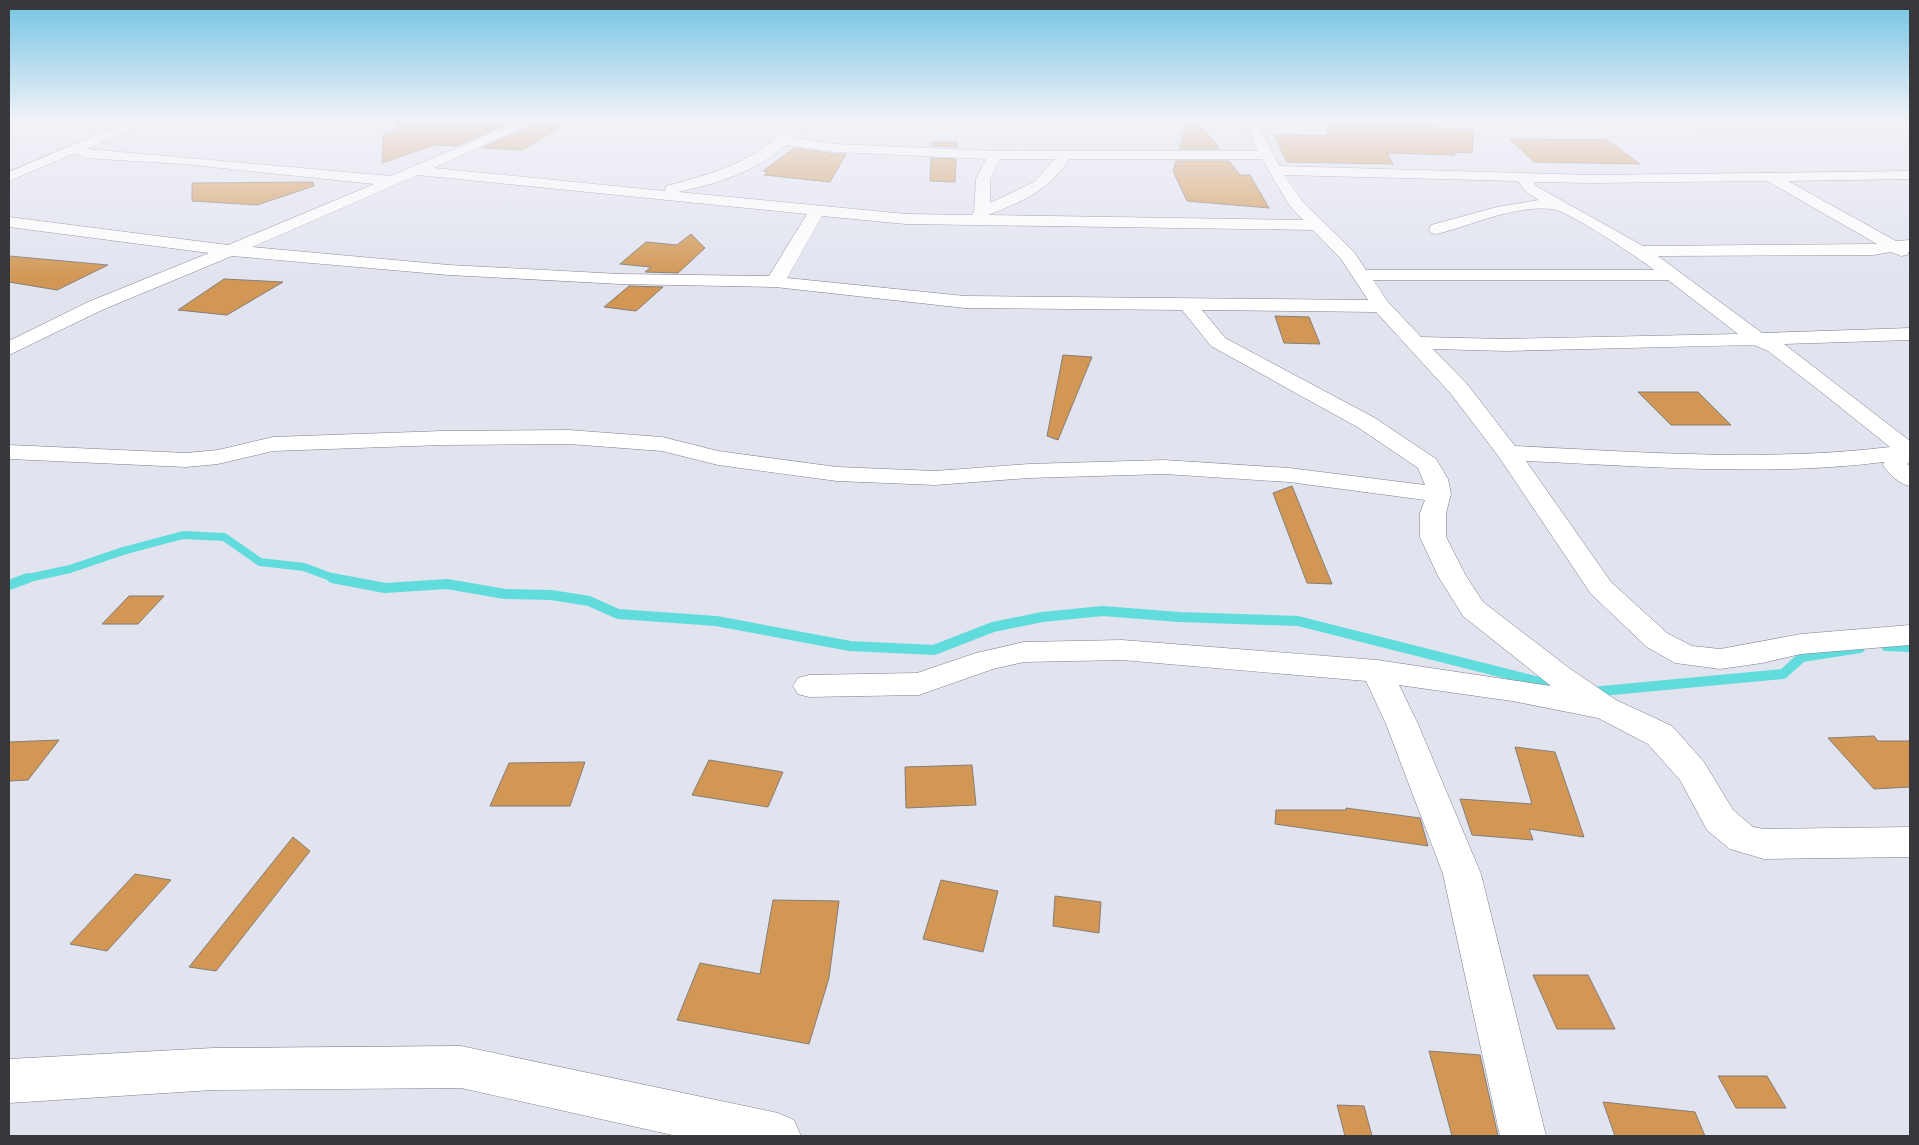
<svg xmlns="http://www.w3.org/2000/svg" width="1919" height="1145" viewBox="0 0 1919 1145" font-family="'Source Sans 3',sans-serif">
<rect width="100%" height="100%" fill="#e1e3ef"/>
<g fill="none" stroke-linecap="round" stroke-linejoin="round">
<path stroke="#61dcdc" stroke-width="8" d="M 24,579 L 70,569 L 123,551 L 183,535 L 224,537 L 260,562 L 304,567 L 336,579"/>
<path stroke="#61dcdc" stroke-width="10" d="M 332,578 L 385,588 L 447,584 L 505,594 L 551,595 L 589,601 L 618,614 L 716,621 L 850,646 L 934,650 L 993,627 L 1042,617 L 1103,611 L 1179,617 L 1298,621 L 1559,687
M 9,585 L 28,578
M 1886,646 L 1910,647
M 1591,692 L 1783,674 L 1802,657 L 1860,648"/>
</g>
<path fill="#d29754" stroke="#867d75" d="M 397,119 L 484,119 L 513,122 L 456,146 L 434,145 L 382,163 L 383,135 L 396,130 Z
M 1188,119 L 1195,119 L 1220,149 L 1179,149 Z
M 1364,122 L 1474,130 L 1472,153 L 1453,152 L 1455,155 L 1387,153 L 1393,164 L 1287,162 L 1274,134 L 1328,136 L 1325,123 L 1366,125 Z
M 535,124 L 563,126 L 523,150 L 482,148 Z
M 1510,139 L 1607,140 L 1640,164 L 1534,162 Z
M 932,142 L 957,142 L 957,147 L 932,146 Z
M 794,148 L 836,154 L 846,154 L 830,182 L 764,175 L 768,172 L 763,171 Z
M 931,158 L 956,159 L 955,182 L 930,181 Z
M 1176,161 L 1229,161 L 1240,175 L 1250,175 L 1269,208 L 1187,201 L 1173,171 Z
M 313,182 L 314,186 L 257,205 L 192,201 L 192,183 Z
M 691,234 L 705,248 L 678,273 L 645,272 L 651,267 L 620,264 L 646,242 L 677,245 Z
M 9,256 L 108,265 L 57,290 L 9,282 Z
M 224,279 L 283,282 L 227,315 L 178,310 Z
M 629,286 L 663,287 L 636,311 L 604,307 Z
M 1275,316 L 1309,317 L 1320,344 L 1284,343 Z
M 1063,355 L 1092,357 L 1058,440 L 1047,436 Z
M 1638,392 L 1698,392 L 1731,425 L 1671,425 Z
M 1292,486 L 1332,584 L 1307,583 L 1273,493 Z
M 129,596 L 164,596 L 138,624 L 102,624 Z
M 1874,736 L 1878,741 L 1910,741 L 1910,787 L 1874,789 L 1828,738 Z
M 59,740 L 28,780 L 9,781 L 9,742 Z
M 1515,747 L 1555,752 L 1584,837 L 1529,829 L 1533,840 L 1472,835 L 1460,799 L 1532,804 Z
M 709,760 L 783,772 L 768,807 L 692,795 Z
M 585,762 L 570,806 L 490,806 L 509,763 Z
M 972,765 L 976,805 L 906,808 L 905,767 Z
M 1346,808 L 1420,818 L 1428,846 L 1275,824 L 1276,810 L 1346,810 Z
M 293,837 L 310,851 L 216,971 L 189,967 Z
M 135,874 L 171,880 L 107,951 L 70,944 Z
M 941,880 L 998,891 L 983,952 L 923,939 Z
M 1055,896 L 1101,902 L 1099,933 L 1053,926 Z
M 773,900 L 839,901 L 829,978 L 809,1044 L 677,1020 L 700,963 L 760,974 Z
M 1533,975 L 1588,975 L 1615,1029 L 1557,1029 Z
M 1429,1051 L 1480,1055 L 1498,1136 L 1452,1136 Z
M 1718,1076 L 1767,1076 L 1786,1108 L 1736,1108 Z
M 1603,1102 L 1695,1112 L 1705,1136 L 1615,1136 Z
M 1337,1105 L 1364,1106 L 1372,1136 L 1345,1136 Z"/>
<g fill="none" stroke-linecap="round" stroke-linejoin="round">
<defs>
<path id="street" d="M 133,119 L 150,119 L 87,149 L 391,176 L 524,119 L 541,119 L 434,168 L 665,191 L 666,186 C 715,173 757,161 793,123 L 692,123 L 686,119 L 822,119 L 821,122 L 807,123 L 794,138 L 836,144 L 995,151 L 1258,151 L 1243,119 L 1256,119 L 1279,166 L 1592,175 L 1910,171 L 1910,179 L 1788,181 L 1896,241 L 1910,240 L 1910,250 L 1907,255 L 1901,256 L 1891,252 L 1873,255 L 1658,256 L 1762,333 L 1910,328 L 1910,340 L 1784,344 L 1910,441 L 1910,461 L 1907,464 L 1910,466 L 1910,486 C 1899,484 1890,475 1883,465 L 1884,462 C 1765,477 1645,466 1526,461 L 1611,582 L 1667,633 L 1692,646 L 1720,649 L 1801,634 L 1910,625 L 1910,645 L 1801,654 L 1762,663 L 1720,669 L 1675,663 L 1647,647 L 1591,594 L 1499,457 L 1451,394 L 1376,312 L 1202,310 L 1225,338 L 1375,418 L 1436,459 L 1448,479 L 1451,494 L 1446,513 L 1446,537 L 1466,576 L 1483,602 L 1569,668 L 1616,700 L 1672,726 L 1704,762 L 1733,810 L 1753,827 L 1764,829 L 1910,827 L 1910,857 L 1764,859 L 1730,849 L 1707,830 L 1680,780 L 1648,744 L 1598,718 L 1512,701 L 1399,685 L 1418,724 L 1481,874 L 1546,1136 L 1500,1136 L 1443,874 L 1386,724 L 1366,681 L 1122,660 L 1024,662 L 993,669 L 919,695 L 809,697 L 798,694 L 793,686 L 798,678 L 809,675 L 917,673 L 976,653 L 1024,642 L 1122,640 L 1377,660 L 1551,686 L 1463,616 L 1438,576 L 1420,537 L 1420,513 L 1425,500 L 1289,482 L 1164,474 L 1029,478 L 935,485 L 837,481 L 718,465 L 662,451 L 569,444 L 442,445 L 273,451 L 218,464 L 186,467 L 9,459 L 9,445 L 186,453 L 218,450 L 273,437 L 442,431 L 569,430 L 662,437 L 718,451 L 837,467 L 935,471 L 1029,464 L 1164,460 L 1289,468 L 1425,485 L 1418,468 L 1359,428 L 1211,346 L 1182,310 L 965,308 L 775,287 L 620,284 L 449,275 L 232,256 L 102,310 L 9,355 L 9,341 L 88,302 L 209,253 L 9,227 L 9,217 L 228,245 L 374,184 L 183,164 L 85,158 L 75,153 L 9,181 L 9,172 ZM 786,145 L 836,152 L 986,159 L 976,179 L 974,212 L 972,215 L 906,214 L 678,192 C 717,184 755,172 786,145 ZM 1000,159 L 1055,159 L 1034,182 L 990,203 L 990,179 ZM 1069,159 L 1262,159 L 1289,205 L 1303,220 L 988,215 C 1021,202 1049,191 1069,159 ZM 418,175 L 807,214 L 769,276 L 620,274 L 449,265 L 252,247 ZM 1284,175 L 1518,181 L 1526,192 L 1539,200 L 1497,207 L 1431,225 L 1429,229 L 1431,233 L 1437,234 C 1473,225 1514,205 1552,209 C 1567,210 1639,258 1654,270 L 1366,270 L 1354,252 L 1303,202 ZM 1767,181 L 1877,244 L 1643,246 L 1536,186 L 1534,182 L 1592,183 ZM 822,216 L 906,224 L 1313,230 L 1341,259 L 1368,300 L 965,296 L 787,278 ZM 1373,280 L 1668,280 L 1738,334 L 1506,339 L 1421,337 L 1388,302 ZM 1754,345 L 1768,351 L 1820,391 L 1890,447 C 1765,462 1640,452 1515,446 L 1467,384 L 1433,349 L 1506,351 Z
M 1492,119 L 1910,120 L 1910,128 L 1760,129 L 1498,123 Z
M 461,1046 L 778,1113 L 794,1120 L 801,1136 L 677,1136 L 461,1088 L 213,1090 L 9,1103 L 9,1059 L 213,1048 Z"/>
</defs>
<use href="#street" stroke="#7d7f8a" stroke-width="1"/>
<use href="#street" fill="#fff" fill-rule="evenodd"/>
</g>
<linearGradient id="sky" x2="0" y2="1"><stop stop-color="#72c4e3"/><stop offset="0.43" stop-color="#f2f2f8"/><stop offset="1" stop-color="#f2f2f8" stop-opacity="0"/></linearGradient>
<rect width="1919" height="279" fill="url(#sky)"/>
<rect width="1919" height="1145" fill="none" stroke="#37383c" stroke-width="20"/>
</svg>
